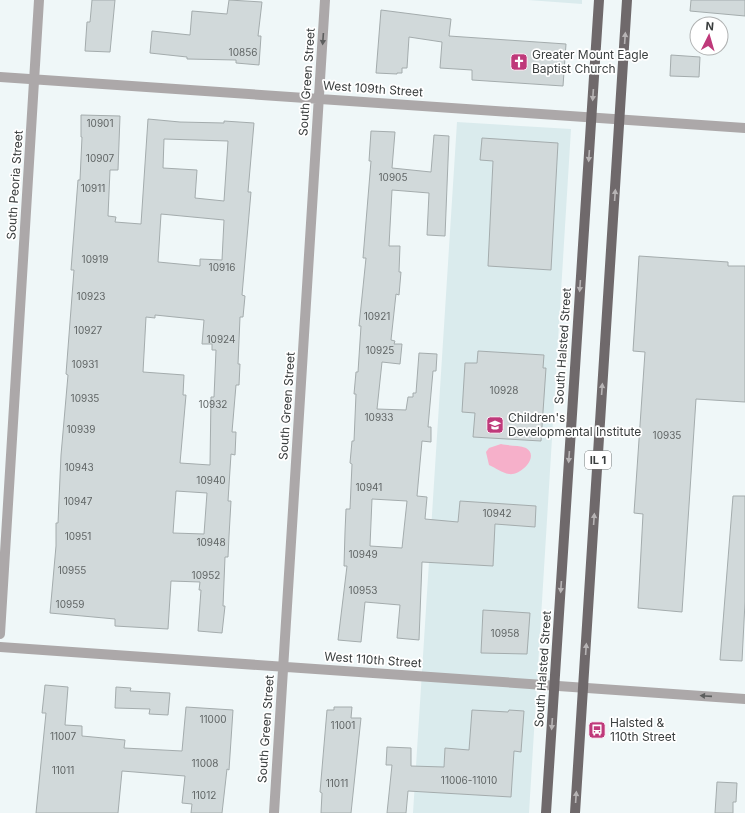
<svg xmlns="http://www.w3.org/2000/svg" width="745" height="813" viewBox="0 0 745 813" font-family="Inter,sans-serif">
<rect width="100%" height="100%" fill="#eff7f8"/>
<path fill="#daebed" d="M 528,0 L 582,0 L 582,4 Z
M 457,122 L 571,129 L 529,813 L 413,813 Z"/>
<path fill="#f6b0ca" d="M 501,444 C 508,446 519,445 526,448 C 540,456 521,476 509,474 C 502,473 496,468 489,465 L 486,452 L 489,448 Z"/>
<path fill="#d1d9da" stroke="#a4acad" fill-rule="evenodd" d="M 92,0 L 115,0 L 110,52 L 85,51 L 87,22 L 90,22 Z
M 229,0 L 262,2 L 258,36 L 261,36 L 259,65 L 236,63 L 236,60 L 187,59 L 187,57 L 150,53 L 152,31 L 190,35 L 192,11 L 227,14 Z
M 691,0 L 745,0 L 745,16 L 690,11 Z
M 381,10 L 451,19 L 449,36 L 566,44 L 563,86 L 472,80 L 472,70 L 440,68 L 442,42 L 409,37 L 407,68 L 402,68 L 402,73 L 397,73 L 397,74 L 376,73 Z
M 671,55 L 700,57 L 699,77 L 670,76 Z
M 81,115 L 120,116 L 118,170 L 110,170 L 108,216 L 116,217 L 115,222 L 141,224 L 148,119 L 180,122 L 224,123 L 224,121 L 254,123 L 248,192 L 251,192 L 242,295 L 245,296 L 243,317 L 240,317 L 238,364 L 240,364 L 239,385 L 236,385 L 232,432 L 236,432 L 235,455 L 231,454 L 228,501 L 231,501 L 229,536 L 228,557 L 225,557 L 223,606 L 225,606 L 222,633 L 198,631 L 201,590 L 199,590 L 200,582 L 171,581 L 168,629 L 115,626 L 115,619 L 50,613 L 56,546 L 56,523 L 58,523 L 61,455 L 68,375 L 66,374 L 74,270 L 71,270 L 78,180 L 80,180 L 82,137 L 81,137 ZM 164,139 L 228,141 L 224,201 L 195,198 L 197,170 L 163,168 ZM 161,214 L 224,220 L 222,260 L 200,259 L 200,266 L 158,262 ZM 155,315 L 204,320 L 202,344 L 212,344 L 212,350 L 216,350 L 214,397 L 211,397 L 210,465 L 180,463 L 186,395 L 183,395 L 184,375 L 143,372 L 146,317 L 155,318 ZM 176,491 L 207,493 L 204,534 L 173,533 Z
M 371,131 L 395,132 L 392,168 L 431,172 L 434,135 L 449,136 L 445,236 L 427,235 L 429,193 L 392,190 L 389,246 L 400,246 L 399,272 L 401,272 L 399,295 L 396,294 L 391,340 L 395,341 L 394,344 L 402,344 L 400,364 L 382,362 L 377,409 L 406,410 L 408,397 L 413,397 L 413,393 L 416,393 L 419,353 L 437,354 L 436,371 L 433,371 L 428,427 L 431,427 L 431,442 L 422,441 L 417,496 L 427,497 L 425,519 L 458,522 L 460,501 L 536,506 L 535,527 L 495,524 L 493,566 L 422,562 L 419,640 L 397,638 L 400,605 L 365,602 L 361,642 L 338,640 L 347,566 L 344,566 L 345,532 L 346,509 L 350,509 L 352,464 L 350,463 L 352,441 L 354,441 L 356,394 L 354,394 L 356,372 L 358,372 L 361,326 L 359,326 L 366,258 L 363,258 L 371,161 L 369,161 ZM 372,499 L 407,501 L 402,548 L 370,546 Z
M 482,138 L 558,143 L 551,270 L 488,266 L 493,161 L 480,160 Z
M 639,256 L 728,262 L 728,266 L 745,266 L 745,402 L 696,399 L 682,612 L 638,608 L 643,514 L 634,513 L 645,352 L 633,351 Z
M 478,351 L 544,355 L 543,368 L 546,368 L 541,441 L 473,437 L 475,413 L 462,412 L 465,363 L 477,363 Z
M 733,496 L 745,496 L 745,602 L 742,661 L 720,660 Z
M 483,610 L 530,613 L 527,654 L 481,653 Z
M 45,685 L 68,687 L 65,725 L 82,726 L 82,736 L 125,740 L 124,748 L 182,751 L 186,707 L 233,710 L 229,770 L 227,769 L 222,813 L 191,813 L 192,804 L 182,803 L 185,776 L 122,771 L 118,813 L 36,813 L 46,713 L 42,713 Z
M 116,687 L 131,688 L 130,691 L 170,693 L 168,715 L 149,714 L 150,709 L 115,708 Z
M 334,707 L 352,707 L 351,718 L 361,718 L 351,813 L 321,813 L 322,793 L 320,792 L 327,710 L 334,710 Z
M 472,710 L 508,712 L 509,710 L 524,711 L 521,752 L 514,751 L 511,797 L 408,791 L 406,813 L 387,813 L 392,765 L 386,765 L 387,747 L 411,748 L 411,766 L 444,767 L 445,748 L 469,750 Z
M 717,782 L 737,783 L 736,802 L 733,802 L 733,813 L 715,813 Z"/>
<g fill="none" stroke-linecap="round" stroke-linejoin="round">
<path stroke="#aca8a9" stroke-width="10" d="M 0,77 L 745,128
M 0,634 L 39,0
M 0,647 L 745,699
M 274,813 L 325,0"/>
<path stroke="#6f696b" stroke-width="10" d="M 546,813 L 599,0
M 575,813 L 627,0"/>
</g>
<defs><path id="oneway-solid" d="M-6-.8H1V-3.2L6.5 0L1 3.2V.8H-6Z"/></defs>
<g fill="#b7b4b5">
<use href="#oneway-solid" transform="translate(625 38) rotate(-86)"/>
<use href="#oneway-solid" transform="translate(593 95) rotate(94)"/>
<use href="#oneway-solid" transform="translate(589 156) rotate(94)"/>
<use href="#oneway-solid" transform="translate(615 195) rotate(-86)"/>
<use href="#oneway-solid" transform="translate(580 286) rotate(94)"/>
<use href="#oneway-solid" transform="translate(602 389) rotate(-86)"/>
<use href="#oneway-solid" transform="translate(569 457) rotate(94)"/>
<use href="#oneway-solid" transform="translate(594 519) rotate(-86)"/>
<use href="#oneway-solid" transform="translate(561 587) rotate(94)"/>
<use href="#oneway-solid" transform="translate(586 649) rotate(-86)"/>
<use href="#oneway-solid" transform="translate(552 724) rotate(94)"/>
<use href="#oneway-solid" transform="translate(576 797) rotate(-86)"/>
</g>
<g fill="#5c5e5e">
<use href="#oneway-solid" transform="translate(323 39) rotate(94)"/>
<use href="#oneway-solid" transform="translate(706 696) rotate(-176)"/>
</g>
<defs>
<symbol id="church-square" viewBox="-11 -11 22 22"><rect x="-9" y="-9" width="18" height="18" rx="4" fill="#bf397a" stroke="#fff"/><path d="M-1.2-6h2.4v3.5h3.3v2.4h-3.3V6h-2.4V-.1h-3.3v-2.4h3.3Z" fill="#fff"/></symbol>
<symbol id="school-square" viewBox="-11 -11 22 22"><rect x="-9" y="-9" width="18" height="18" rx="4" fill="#bf397a" stroke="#fff"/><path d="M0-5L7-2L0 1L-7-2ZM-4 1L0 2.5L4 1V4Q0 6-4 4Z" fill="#fff"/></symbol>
<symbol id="bus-square" viewBox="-11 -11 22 22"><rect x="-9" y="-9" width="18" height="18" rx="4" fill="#bf397a" stroke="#fff"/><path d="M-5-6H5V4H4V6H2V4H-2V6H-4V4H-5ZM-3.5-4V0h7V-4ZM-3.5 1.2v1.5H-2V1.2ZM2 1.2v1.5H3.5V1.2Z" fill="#fff"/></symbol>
</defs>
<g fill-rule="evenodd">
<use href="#church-square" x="509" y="52" width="20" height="20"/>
<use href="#school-square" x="485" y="415" width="20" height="20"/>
<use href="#bus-square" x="587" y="720" width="20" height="20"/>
</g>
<g text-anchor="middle" stroke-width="3.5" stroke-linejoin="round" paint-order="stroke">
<g font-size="10" fill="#606565">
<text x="243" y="56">10856</text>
<text x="100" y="127">10901</text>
<text x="100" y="162">10907</text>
<text x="393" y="181">10905</text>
<text x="93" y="192">10911</text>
<text x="95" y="263">10919</text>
<text x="222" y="271">10916</text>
<text x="91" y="300">10923</text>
<text x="377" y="320">10921</text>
<text x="88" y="334">10927</text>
<text x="221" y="343">10924</text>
<text x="380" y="354">10925</text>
<text x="85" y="368">10931</text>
<text x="504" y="394">10928</text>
<text x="85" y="402">10935</text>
<text x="213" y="408">10932</text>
<text x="379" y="421">10933</text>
<text x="81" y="433">10939</text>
<text x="667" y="439">10935</text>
<text x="79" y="471">10943</text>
<text x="211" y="484">10940</text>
<text x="369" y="491">10941</text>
<text x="78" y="505">10947</text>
<text x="497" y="517">10942</text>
<text x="78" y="540">10951</text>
<text x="211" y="546">10948</text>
<text x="363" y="558">10949</text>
<text x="72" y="574">10955</text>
<text x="206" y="579">10952</text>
<text x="363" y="594">10953</text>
<text x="70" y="608">10959</text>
<text x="505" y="637">10958</text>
<text x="213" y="723">11000</text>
<text x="343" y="729">11001</text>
<text x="63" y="740">11007</text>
<text x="205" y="767">11008</text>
<text x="63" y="774">11011</text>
<text x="469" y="784">11006-11010</text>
<text x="337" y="787">11011</text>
<text x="204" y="799">11012</text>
</g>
<rect fill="#fff" stroke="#757878" stroke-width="1" x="585" y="451" width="26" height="18" rx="3"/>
<g font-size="11" font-weight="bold" fill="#3a3e3e">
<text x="598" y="464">IL 1</text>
</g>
<g font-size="12" fill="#3a3e3e" stroke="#fff" text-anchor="start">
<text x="532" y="59">Greater Mount Eagle<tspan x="532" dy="14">Baptist Church</tspan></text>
<text x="508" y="422">Children's<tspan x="508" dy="14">Developmental Institute</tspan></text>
<text x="610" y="727">Halsted &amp;<tspan x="610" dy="14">110th Street</tspan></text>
</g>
<g font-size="12" fill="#3a3e3e" stroke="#fff">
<text transform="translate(307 82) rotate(-86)" y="4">South Green Street</text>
<text transform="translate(373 89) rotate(4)" y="4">West 109th Street</text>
<text transform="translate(15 185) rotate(-86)" y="4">South Peoria Street</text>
<text transform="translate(563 346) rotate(-86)" y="4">South Halsted Street</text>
<text transform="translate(287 406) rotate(-86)" y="4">South Green Street</text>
<text transform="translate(373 660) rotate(4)" y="4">West 110th Street</text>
<text transform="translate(543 669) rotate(-86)" y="4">South Halsted Street</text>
<text transform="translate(266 729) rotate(-86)" y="4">South Green Street</text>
</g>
</g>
<g transform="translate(709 36) rotate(5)"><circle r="19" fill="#ffffff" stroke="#b0b2b2"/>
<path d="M0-3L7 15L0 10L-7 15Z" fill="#bf397a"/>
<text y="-6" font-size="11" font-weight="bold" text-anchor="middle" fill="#3a3e3e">N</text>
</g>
</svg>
